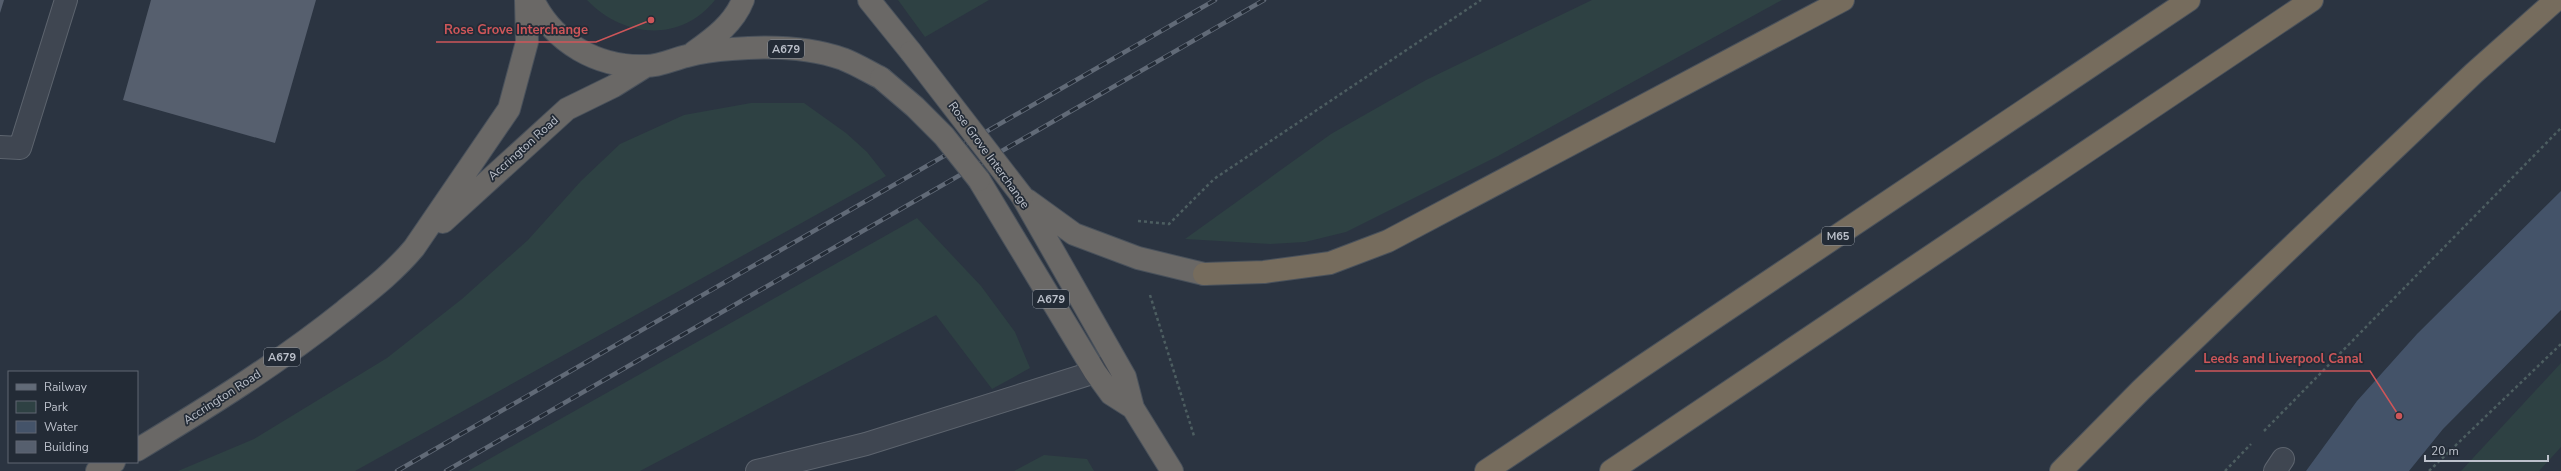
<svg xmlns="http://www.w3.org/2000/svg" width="2561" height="471" viewBox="0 0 2561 471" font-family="'Nunito Sans',sans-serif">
<rect width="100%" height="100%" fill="#2b3441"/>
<path fill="#2e4143" d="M 587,0 L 715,0 C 681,43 623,38 587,0 Z
M 898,0 L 989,0 L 925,37 Z
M 1592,0 L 1782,0 L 1498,156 L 1346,232 L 1305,242 L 1270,244 L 1185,239 L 1331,134 L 1426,80 Z
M 751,103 L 804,103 L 846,133 L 867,152 L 886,176 L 355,471 L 178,471 L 254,439 L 387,358 L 462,299 L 528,240 L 581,181 L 620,144 L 684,115 Z
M 917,218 L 981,286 L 1015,332 L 1030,368 L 992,389 L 936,315 L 640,471 L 468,471 Z
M 2561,363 L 2561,447 L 2539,471 L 2461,471 Z
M 1044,455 L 1087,459 L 1094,471 L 1014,471 Z"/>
<path fill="#445369" d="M 2561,191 L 2561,310 L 2443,429 L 2409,471 L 2306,471 L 2357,401 L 2417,334 Z"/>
<path fill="#565f6e" d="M 0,0 L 4,0 L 0,13 Z
M 151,0 L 316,0 L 275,143 L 123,100 Z"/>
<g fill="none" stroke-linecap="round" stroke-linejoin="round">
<defs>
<path id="service" d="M 0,147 L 20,148 L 66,0
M 757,471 L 866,444 L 1095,372 L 1111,364
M 2275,471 L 2283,459"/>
<path id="trunk" d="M 533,0 C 554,43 598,68 646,66 C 661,66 673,59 687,56 C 701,52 717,50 732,49 C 767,46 809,47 843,59 C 856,64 869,72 881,78
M 869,0 L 911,52
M 694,52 C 714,38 734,23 743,0
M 979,180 L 1095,372 L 1111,394 L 1133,408
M 1022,196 L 1125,377 L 1133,408 L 1172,471
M 1027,200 L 1074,234 L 1138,258 L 1204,274
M 443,222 L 567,109 L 614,86 L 646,66
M 137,450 C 208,407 279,363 344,311 C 369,291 393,273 414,248 L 509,109 L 527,42 L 526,0
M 97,471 L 114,462"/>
<path id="motorway" d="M 1204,274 L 1264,272 L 1330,263 L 1388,241 L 1843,0
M 1486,471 L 2189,0
M 1611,471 L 2312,0
M 2061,471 L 2141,390 L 2474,73 L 2556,0"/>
</defs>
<use href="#service" stroke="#5d646e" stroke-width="24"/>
<use href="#trunk" stroke="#49515b" stroke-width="24"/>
<use href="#motorway" stroke="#49515b" stroke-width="24"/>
<path stroke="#4d5e61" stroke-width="2.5" stroke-dasharray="3 3" stroke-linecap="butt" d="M 1138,221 L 1169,224 L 1214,179 L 1481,0
M 1150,295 L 1194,436
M 2264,431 L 2561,128
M 2225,471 L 2251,444
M 2429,471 L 2561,344"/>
<use href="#service" stroke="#3f4651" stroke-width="22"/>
<use href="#trunk" stroke="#6a6866" stroke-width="22"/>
<use href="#motorway" stroke="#766c5d" stroke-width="22"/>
<defs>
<path id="rail" d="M 397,471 L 1215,0
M 446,471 L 1264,0"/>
</defs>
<use href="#rail" stroke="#616a77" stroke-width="4.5"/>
<use href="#rail" stroke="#232b36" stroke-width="3" stroke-dasharray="9" stroke-linecap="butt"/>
<defs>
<path id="trunk-bridge" d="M 911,52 L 1022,196
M 881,78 L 915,107 L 944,136 L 979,180"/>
</defs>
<use href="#trunk-bridge" stroke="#49515b" stroke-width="24" stroke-linecap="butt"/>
<use href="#trunk-bridge" stroke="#6a6866" stroke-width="22"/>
</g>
<g text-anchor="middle" stroke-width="3.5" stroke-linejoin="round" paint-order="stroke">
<g fill="#232b36" stroke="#8e949e" stroke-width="1">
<rect x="768" y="40" width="36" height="18" rx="3"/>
<rect x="1822" y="227" width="32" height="18" rx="3"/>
<rect x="1033" y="290" width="36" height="18" rx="3"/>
<rect x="264" y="348" width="36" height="18" rx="3"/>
</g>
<g font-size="11" font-weight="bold" fill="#bcc1cb">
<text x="786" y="53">A679</text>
<text x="1838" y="240">M65</text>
<text x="1051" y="303">A679</text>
<text x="282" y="361">A679</text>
</g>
<g font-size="12" fill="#bcc1cb" stroke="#232b36">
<text transform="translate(523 148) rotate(-42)" y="4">Accrington Road</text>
<text transform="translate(989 155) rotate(54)" y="4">Rose Grove Interchange</text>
<text transform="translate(222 397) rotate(-33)" y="4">Accrington Road</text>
</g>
</g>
<path fill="none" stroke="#ce5659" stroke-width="1.5" d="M651 20L596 42H436M2399 416L2370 371H2195"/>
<g fill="#ce5659" stroke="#232b36" stroke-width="1.5">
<circle cx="651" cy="20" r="4"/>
<circle cx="2399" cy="416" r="4"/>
</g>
<g font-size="13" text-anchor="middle" font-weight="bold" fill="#ce5659" stroke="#232b36" stroke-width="3.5" stroke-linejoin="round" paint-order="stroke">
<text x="516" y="34">Rose Grove Interchange</text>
<text x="2283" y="363">Leeds and Liverpool Canal</text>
</g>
<rect x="8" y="371" width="130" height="92" fill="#232b36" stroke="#606772"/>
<rect x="16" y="384" width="20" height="6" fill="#616a77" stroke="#606772"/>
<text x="44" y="391" font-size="12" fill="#bcc1cb">Railway</text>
<rect x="16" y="401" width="20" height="12" fill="#2e4143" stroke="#606772"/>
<text x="44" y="411" font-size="12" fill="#bcc1cb">Park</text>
<rect x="16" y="421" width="20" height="12" fill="#445369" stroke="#606772"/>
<text x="44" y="431" font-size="12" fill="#bcc1cb">Water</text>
<rect x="16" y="441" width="20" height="12" fill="#565f6e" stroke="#606772"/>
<text x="44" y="451" font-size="12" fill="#bcc1cb">Building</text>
<path d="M2425 455v6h123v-6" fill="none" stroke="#bcc1cb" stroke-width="2"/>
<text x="2431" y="455" font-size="12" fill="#bcc1cb" stroke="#232b36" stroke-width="3" paint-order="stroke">20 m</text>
</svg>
